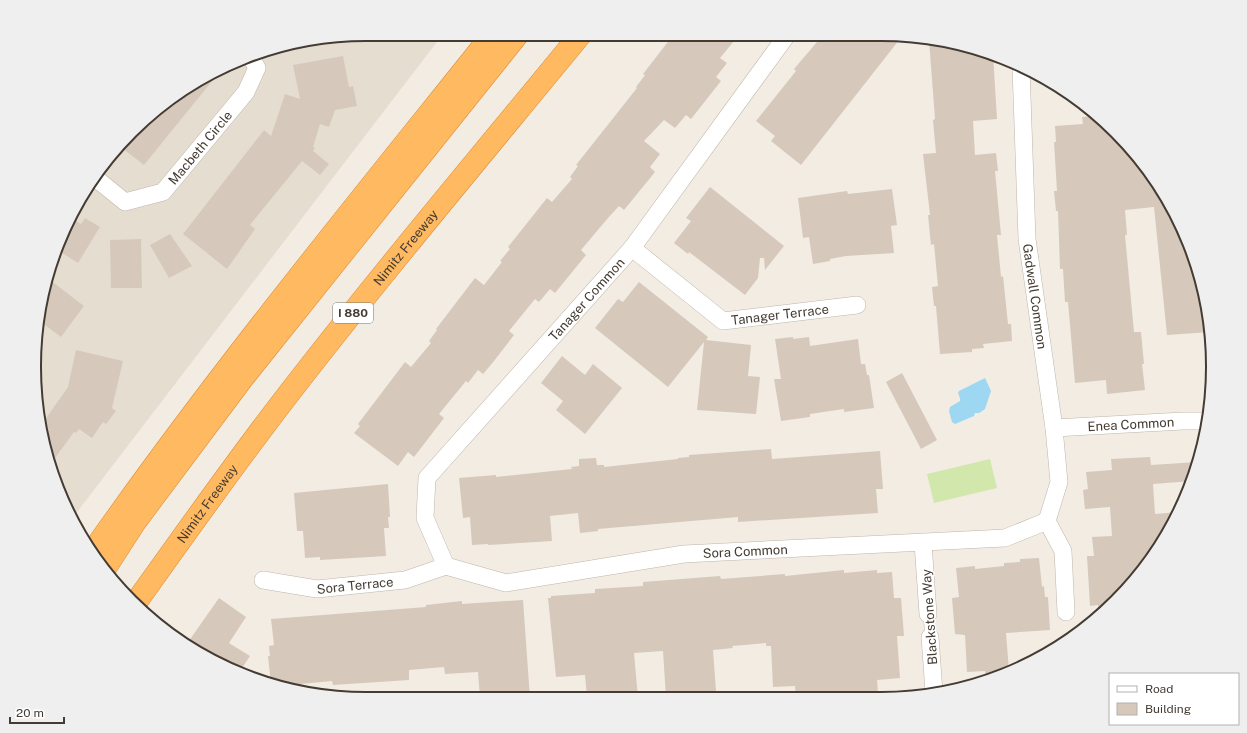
<svg xmlns="http://www.w3.org/2000/svg" width="1247" height="733" viewBox="0 0 1247 733" font-family="'Public Sans',sans-serif">
<rect width="100%" height="100%" fill="#f2ece3"/>
<path fill="#e6ddd1" d="M 367,34 L 443,34 L 74,516 L 52,474 L 35,388 L 45,280 L 90,182 L 164,103 L 260,52 Z"/>
<path fill="#d2e7ab" d="M 990,459 L 997,488 L 934,503 L 927,474 Z"/>
<path fill="#9dd7f1" d="M 985,378 L 991,391 L 985,409 L 979,413 L 975,413 L 974,416 L 955,424 L 952,422 L 949,411 L 950,407 L 960,401 L 960,398 L 958,393 L 959,391 Z"/>
<path fill="#d6c9bb" d="M 674,34 L 739,35 L 720,58 L 727,63 L 716,77 L 721,81 L 691,119 L 686,115 L 675,128 L 664,120 L 644,141 L 660,154 L 650,167 L 655,172 L 624,210 L 619,206 L 608,218 L 581,250 L 586,255 L 555,293 L 550,289 L 539,302 L 535,299 L 509,331 L 514,335 L 494,361 L 483,374 L 478,370 L 468,383 L 466,381 L 439,414 L 444,418 L 414,457 L 408,452 L 398,466 L 354,433 L 360,426 L 358,424 L 405,362 L 411,367 L 431,343 L 429,341 L 437,330 L 436,329 L 475,278 L 484,285 L 502,262 L 500,261 L 510,249 L 508,247 L 547,198 L 552,202 L 572,179 L 570,177 L 578,166 L 576,165 L 637,88 L 636,87 L 645,75 L 643,74 Z
M 823,35 L 903,35 L 801,165 L 771,141 L 775,136 L 756,121 L 796,71 L 794,69 Z
M 929,40 L 988,52 L 993,54 L 997,119 L 973,121 L 975,155 L 996,153 L 998,171 L 995,171 L 1001,235 L 997,235 L 1001,277 L 1003,276 L 1008,324 L 1011,324 L 1012,341 L 983,344 L 984,348 L 972,349 L 972,352 L 940,354 L 936,306 L 934,306 L 932,287 L 938,286 L 934,244 L 931,245 L 928,215 L 930,215 L 923,154 L 936,153 L 933,120 L 935,119 Z
M 343,56 L 349,87 L 353,86 L 357,106 L 335,110 L 329,127 L 320,124 L 313,147 L 315,148 L 313,151 L 329,164 L 320,175 L 302,161 L 250,225 L 255,229 L 227,269 L 183,234 L 264,130 L 271,136 L 285,94 L 300,99 L 293,65 Z
M 217,75 L 144,165 L 122,148 L 164,103 Z
M 1097,116 L 1115,131 L 1157,182 L 1188,239 L 1207,301 L 1210,332 L 1167,335 L 1154,207 L 1125,210 L 1127,235 L 1125,235 L 1134,332 L 1141,332 L 1144,364 L 1142,364 L 1145,390 L 1107,394 L 1106,380 L 1075,383 L 1068,302 L 1065,302 L 1063,269 L 1060,269 L 1058,211 L 1056,211 L 1054,191 L 1057,191 L 1054,142 L 1056,142 L 1055,126 L 1083,124 L 1082,117 Z
M 710,187 L 784,246 L 765,270 L 764,258 L 760,258 L 758,278 L 745,295 L 689,252 L 688,254 L 674,243 L 691,221 L 686,218 Z
M 892,189 L 897,225 L 891,226 L 894,253 L 846,256 L 830,259 L 830,261 L 813,264 L 809,237 L 803,238 L 798,198 L 847,191 L 848,194 Z
M 85,218 L 100,227 L 78,263 L 59,251 L 73,219 L 81,224 Z
M 170,234 L 192,266 L 169,278 L 150,245 Z
M 141,239 L 142,288 L 111,288 L 110,240 Z
M 50,280 L 84,306 L 61,337 L 41,322 L 45,289 Z
M 639,282 L 708,337 L 706,340 L 751,345 L 748,376 L 760,377 L 756,414 L 697,410 L 704,342 L 668,387 L 595,328 L 618,299 L 623,302 Z
M 793,337 L 793,339 L 809,337 L 810,346 L 858,339 L 861,364 L 865,364 L 867,375 L 869,375 L 874,408 L 844,412 L 844,409 L 810,414 L 810,417 L 781,421 L 774,379 L 781,379 L 775,339 Z
M 76,350 L 123,361 L 112,408 L 116,411 L 106,424 L 103,422 L 92,438 L 79,429 L 76,433 L 74,432 L 50,465 L 42,424 L 68,387 Z
M 562,356 L 585,375 L 593,364 L 622,388 L 585,434 L 556,410 L 563,401 L 541,383 Z
M 902,373 L 937,440 L 921,449 L 886,382 Z
M 771,449 L 772,459 L 880,451 L 883,489 L 876,489 L 878,513 L 738,522 L 738,517 L 598,529 L 598,531 L 580,533 L 578,513 L 550,516 L 552,541 L 488,545 L 488,544 L 472,545 L 470,517 L 463,518 L 459,478 L 496,475 L 496,477 L 572,469 L 571,467 L 579,466 L 579,459 L 596,458 L 597,465 L 604,465 L 604,467 L 678,459 L 678,458 L 689,457 L 689,455 Z
M 1150,457 L 1151,465 L 1197,462 L 1192,481 L 1153,484 L 1155,514 L 1178,512 L 1157,551 L 1115,602 L 1098,615 L 1098,605 L 1090,606 L 1087,556 L 1094,556 L 1092,537 L 1112,536 L 1110,507 L 1085,509 L 1083,490 L 1088,489 L 1086,472 L 1112,470 L 1111,459 Z
M 388,484 L 390,517 L 388,517 L 389,528 L 384,528 L 386,556 L 320,560 L 320,557 L 305,558 L 303,531 L 297,531 L 294,493 Z
M 1039,558 L 1042,587 L 1044,586 L 1045,597 L 1048,597 L 1050,630 L 1006,633 L 1009,671 L 986,682 L 985,671 L 967,672 L 965,635 L 955,634 L 952,598 L 959,597 L 956,568 L 975,566 L 975,569 L 1004,566 L 1004,563 L 1020,562 L 1020,559 Z
M 844,570 L 844,573 L 877,570 L 877,573 L 892,572 L 894,598 L 901,598 L 904,636 L 897,636 L 900,678 L 877,680 L 878,693 L 796,698 L 795,686 L 773,687 L 771,646 L 766,646 L 766,643 L 732,646 L 733,648 L 713,650 L 716,691 L 693,692 L 693,698 L 666,698 L 663,651 L 634,653 L 638,698 L 587,698 L 585,675 L 556,677 L 548,598 L 551,598 L 551,596 L 595,593 L 595,589 L 643,586 L 643,582 L 720,576 L 721,579 L 785,574 L 785,576 Z
M 219,598 L 246,617 L 229,643 L 250,656 L 240,671 L 186,645 Z
M 523,600 L 530,698 L 480,698 L 478,672 L 445,674 L 444,667 L 409,670 L 409,680 L 333,685 L 332,681 L 300,684 L 300,689 L 271,684 L 268,656 L 270,656 L 269,646 L 274,645 L 271,619 L 426,607 L 426,605 L 462,601 L 462,604 Z"/>
<g fill="none" stroke-linecap="round" stroke-linejoin="round">
<defs>
<path id="lane" d="M 928,614 L 930,637"/>
<g id="street">
<path id="s1" d="M 1021,68 L 1027,239 L 1054,428 L 1059,482 L 1047,521"/>
<path id="s2" d="M 94,177 L 125,202 L 163,192 L 246,92 L 257,68 L 251,57"/>
<path id="s3" d="M 632,248 L 723,321 L 857,305"/>
<path id="s4" d="M 1054,428 L 1183,421 L 1208,421"/>
<path d="M 1047,521 L 1063,551 L 1066,612"/>
<path d="M 923,543 L 928,614"/>
<path id="s5" d="M 446,566 L 425,518 L 427,478 L 632,248 L 787,35"/>
<path id="s6" d="M 446,566 L 506,583 L 684,554 L 1005,538 L 1047,521"/>
<path id="s7" d="M 263,580 L 317,589 L 405,580 L 446,566"/>
<path d="M 930,637 L 934,692"/>
</g>
<g id="highway">
<path d="M 93,551 C 218,373 357,204 493,34"/>
<path d="M 104,570 L 135,522 L 242,379 L 518,34"/>
<path id="s8" d="M 137,601 C 184,535 231,469 280,405 C 377,279 480,157 581,34"/>
</g>
</defs>
<use href="#lane" stroke="#c0b5a9" stroke-width="10"/>
<use href="#street" stroke="#c0b5a9" stroke-width="18"/>
<use href="#highway" stroke="#df8c30" stroke-width="23"/>
<use href="#lane" stroke="#fff" stroke-width="9"/>
<use href="#street" stroke="#fff" stroke-width="17"/>
<use href="#highway" stroke="#ffb961" stroke-width="22"/>
</g>
<g text-anchor="middle" stroke-width="3" stroke-linejoin="round" paint-order="stroke">
<rect fill="#fff" stroke="#7c7670" stroke-width="1" x="333" y="303" width="40" height="20" rx="3"/>
<g font-size="12" font-weight="bold" fill="#443b33">
<text x="353" y="317">I 880</text>
</g>
<g font-size="13" fill="#443b33" stroke="#fff">
<text dy="5" stroke="none"><textPath href="#s2" startOffset="137">Macbeth Circle</textPath></text>
<text dy="5" stroke="none"><textPath href="#s8" startOffset="444">Nimitz Freeway</textPath></text>
<text dy="5" stroke="none"><textPath href="#s1" startOffset="229">Gadwall Common</textPath></text>
<text dy="5" stroke="none"><textPath href="#s5" startOffset="332">Tanager Common</textPath></text>
<text dy="5" stroke="none"><textPath href="#s3" startOffset="174">Tanager Terrace</textPath></text>
<text dy="5" stroke="none"><textPath href="#s4" startOffset="77">Enea Common</textPath></text>
<text dy="5" stroke="none"><textPath href="#s8" startOffset="120">Nimitz Freeway</textPath></text>
<text dy="5" stroke="none"><textPath href="#s6" startOffset="304">Sora Common</textPath></text>
<text dy="5" stroke="none"><textPath href="#s7" startOffset="93">Sora Terrace</textPath></text>
<text transform="translate(929 617) rotate(-94)" y="5">Blackstone Way</text>
</g>
</g>
<path d="M0 0H1247V733H0ZM366 41H881A325 325 0 0 1 1206 366V367A325 325 0 0 1 881 692H366A325 325 0 0 1 41 367V366A325 325 0 0 1 366 41Z" fill="#f0efef" fill-rule="evenodd"/>
<path fill="none" stroke="#443b33" stroke-width="2" d="M366 41H881A325 325 0 0 1 1206 366V367A325 325 0 0 1 881 692H366A325 325 0 0 1 41 367V366A325 325 0 0 1 366 41Z"/>
<rect x="1109" y="673" width="130" height="52" fill="#ffffff" stroke="#b4b1ad"/>
<rect x="1117" y="686" width="20" height="6" fill="#ffffff" stroke="#b4b1ad"/>
<text x="1145" y="693" font-size="12" fill="#443b33">Road</text>
<rect x="1117" y="703" width="20" height="12" fill="#d6c9bb" stroke="#b4b1ad"/>
<text x="1145" y="713" font-size="12" fill="#443b33">Building</text>
<path d="M10 717v6h54v-6" fill="none" stroke="#443b33" stroke-width="2"/>
<text x="16" y="717" font-size="12" fill="#443b33" stroke="#ffffff" stroke-width="3" paint-order="stroke">20 m</text>
</svg>
